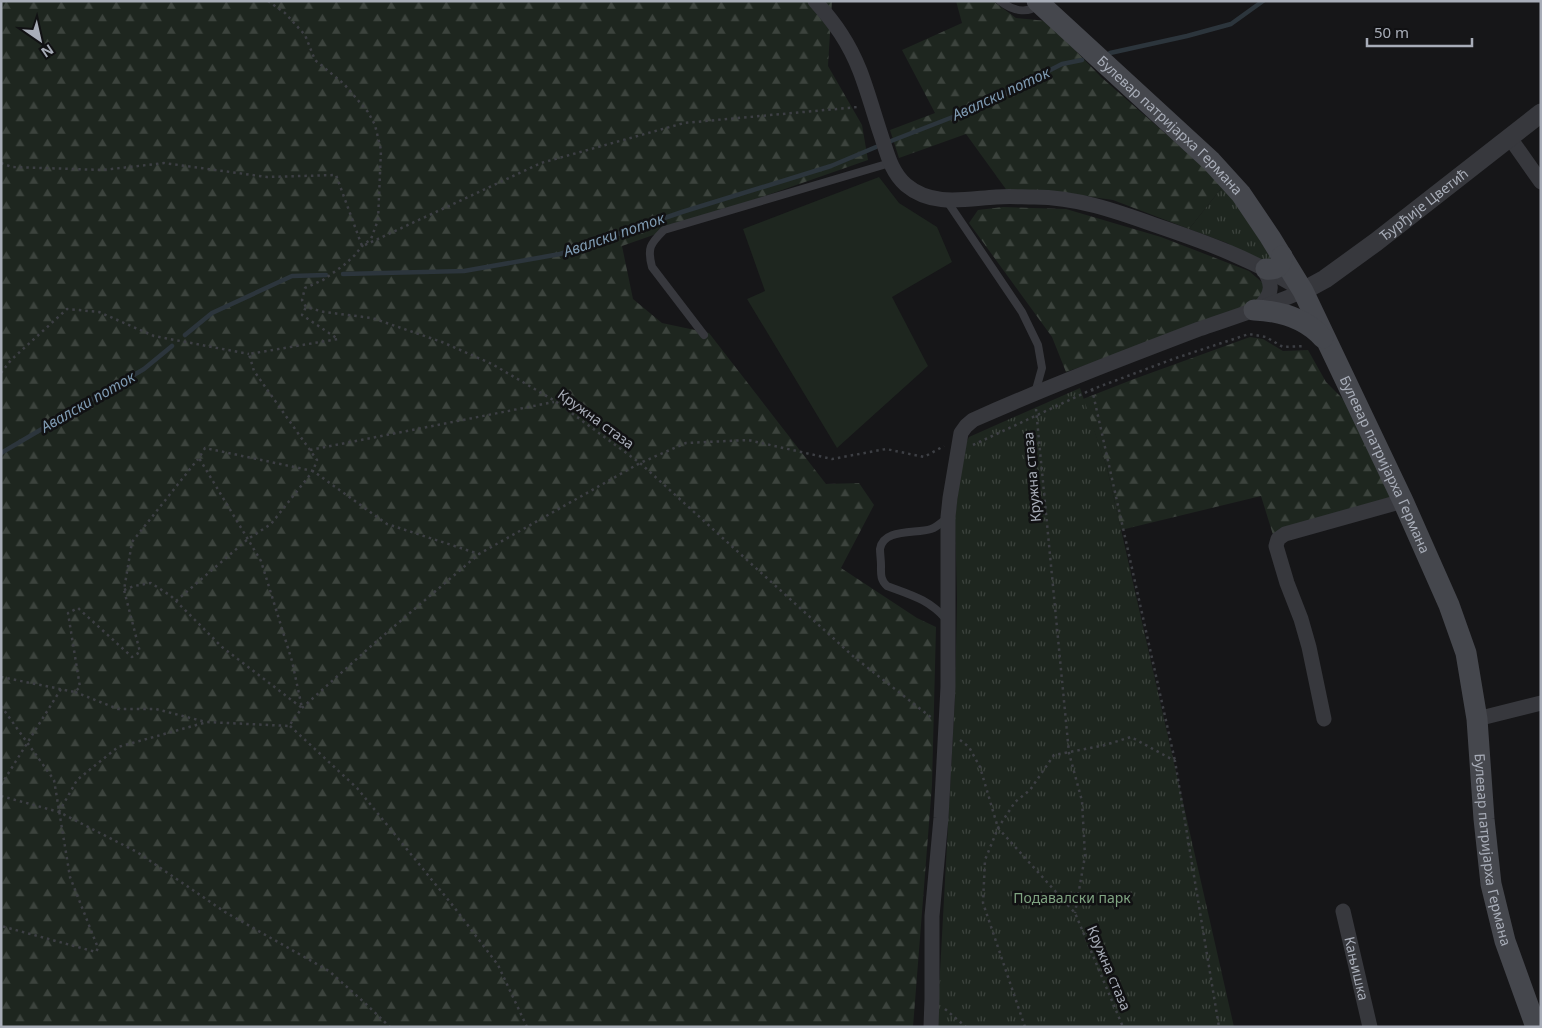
<svg xmlns="http://www.w3.org/2000/svg" width="1542" height="1028" viewBox="0 0 1542 1028" font-family="'Noto Sans',sans-serif">
<defs>
<pattern id="forest-firs" width="22" height="20" patternUnits="userSpaceOnUse" patternTransform="scale(1.25)"><rect width="22" height="20" fill="#1e261f"/><path d="M5 1l3.5 6h-7zM16 11l3.5 6h-7z" fill="#3c433d"/></pattern>
<pattern id="park-tufts" width="24" height="20" patternUnits="userSpaceOnUse" patternTransform="scale(1.25)"><rect width="24" height="20" fill="#1e261f"/><path d="M3 7l-1-3M5 7V3M7 7l1-3M15 17l-1-3M17 17v-4M19 17l1-3" fill="none" stroke="#3c433d"/></pattern>
</defs>
<rect width="100%" height="100%" fill="#161618"/>
<path fill="#1e261f" d="M 879,177 L 899,203 L 937,227 L 952,262 L 892,297 L 928,366 L 837,448 L 747,299 L 765,291 L 743,229 Z"/>
<path fill="url(#forest-firs)" d="M 1,1 L 832,1 L 828,66 L 862,125 L 868,160 L 622,246 L 633,299 L 662,323 L 709,333 L 826,484 L 859,483 L 874,505 L 841,568 L 917,618 L 936,627 L 932,785 L 913,1027 L 1,1027 Z
M 956,1 L 993,1 L 1016,18 L 1047,21 L 1101,77 L 1224,185 L 1189,229 L 1113,200 L 1049,191 L 1008,192 L 966,134 L 899,158 L 890,130 L 935,113 L 902,50 L 962,23 Z
M 1003,207 L 1066,209 L 1161,237 L 1249,271 L 1263,283 L 1263,292 L 1255,305 L 1066,372 L 1052,337 L 969,223 L 978,210 Z
M 1250,337 L 1263,339 L 1283,351 L 1308,350 L 1326,382 L 1348,404 L 1398,501 L 1274,538 L 1261,496 L 1121,530 L 1107,468 L 1083,399 L 1134,379 Z"/>
<path fill="url(#park-tufts)" d="M 1224,185 L 1278,261 L 1258,261 L 1227,243 L 1189,229 Z
M 1080,388 L 1107,468 L 1234,1027 L 937,1027 L 955,697 L 957,599 L 955,517 L 964,447 L 969,437 Z"/>
<g fill="none" stroke-linecap="round" stroke-linejoin="round">
<path stroke="#2c353c" stroke-width="4.5" d="M 1110,53 L 1187,36 L 1231,24 L 1263,1
M 891,141 L 976,108 L 1062,64 L 1082,60
M 343,274 L 464,271 L 560,254 L 682,212 L 831,166 L 876,147
M 185,335 L 212,313 L 292,276 L 326,275
M 1,453 L 144,369 L 172,346"/>
<path stroke="#3d3f44" stroke-width="2.5" stroke-dasharray="2.5 4" stroke-linecap="butt" d="M 268,1 L 285,13 L 305,35 L 315,60 L 344,84 L 368,112 L 375,125 L 381,150 L 378,220 L 371,239 L 362,246 L 355,255 L 344,265 L 323,280 L 305,288 L 302,300 L 306,307 L 324,312 L 372,318 L 442,342 L 492,364 L 555,401 L 640,463 L 854,657 L 932,718
M 1,163 L 12,167 L 103,170 L 164,163 L 267,177 L 336,175 L 362,246
M 365,245 L 541,163 L 684,123 L 858,107
M 1,373 L 11,360 L 67,309 L 99,312 L 154,336 L 249,354
M 1092,389 L 1175,761
M 1036,409 L 1069,753 L 1082,801 L 1085,856 L 1075,913
M 973,445 L 1093,389 L 1173,359 L 1249,334 L 1266,337 L 1283,347 L 1305,346
M 310,450 L 554,402
M 124,590 L 134,586 L 151,583 L 171,596 L 222,647 L 302,708 L 292,661 L 261,561 L 199,458 L 205,448 L 313,471 L 317,460 L 254,371 L 249,354 L 338,339 L 302,315 L 306,307
M 176,601 L 248,539 L 271,524 L 313,471 L 387,524 L 479,554
M 1,677 L 75,692 L 80,687 L 68,613 L 78,608 L 132,657 L 140,652 L 124,590 L 132,542 L 198,459
M 75,692 L 118,709 L 156,709 L 206,722
M 1,706 L 54,780 L 70,877 L 98,948 L 96,952 L 1,926
M 290,726 L 357,788 L 454,907 L 498,965 L 527,1027
M 960,740 L 969,747 L 980,767 L 998,828 L 1075,913 L 1123,1027
M 1,785 L 61,689
M 1,796 L 59,812 L 137,852 L 225,912 L 329,971 L 365,1003 L 390,1027
M 59,812 L 77,780 L 118,747 L 207,722 L 289,726 L 302,708 L 370,647 L 479,554 L 640,463 L 686,443 L 748,440 L 832,459 L 886,449 L 924,457 L 944,446
M 945,1009 L 966,1027
M 1025,1027 L 983,903 L 985,860 L 998,828 L 1015,802 L 1030,790 L 1054,755 L 1105,745 L 1131,737 L 1175,761 L 1219,1027"/>
<path stroke="#37383d" stroke-width="8" d="M 1000,1 C 1012,10 1027,15 1039,4
M 947,201 L 1022,312 L 1038,345 L 1042,368 L 1035,393
M 704,335 L 652,267 C 647,248 650,244 664,230 L 890,163
M 946,619 C 928,599 911,595 887,586 C 880,580 881,573 881,565 C 881,560 880,554 880,549 C 883,528 916,534 931,529 C 937,527 942,522 947,518"/>
<g stroke="#37383d" stroke-width="15">
<path d="M 815,1 C 835,23 849,43 860,71 C 868,92 874,114 881,135 C 887,153 891,172 906,185 C 932,207 965,199 996,197 C 1009,196 1022,197 1034,197 C 1076,197 1116,211 1155,225 C 1208,243 1252,259 1300,289"/>
<path d="M 1510,138 L 1541,182"/>
<path d="M 1259,308 C 1274,292 1273,284 1262,267"/>
<path d="M 1324,719 L 1309,647 L 1301,619 L 1287,583 L 1276,546 L 1278,539 L 1285,534 L 1403,501"/>
<path d="M 1477,719 L 1541,703"/>
<path id="s1" d="M 1343,911 L 1370,1027"/>
<path d="M 931,1027 L 932,999 L 932,916 L 941,818 L 948,687 L 948,517 L 950,498 L 961,433 L 966,426 L 973,420 C 1047,387 1123,358 1199,329 C 1234,317 1269,306 1303,291"/>
</g>
<path stroke="#37383d" stroke-width="19" id="s2" d="M 1303,291 L 1325,279 L 1376,242 L 1541,113"/>
<g stroke="#45474d" stroke-width="21">
<path id="s3" d="M 1037,1 L 1211,161 L 1241,194 L 1270,237 L 1303,291 L 1403,501 L 1449,605 L 1466,653 L 1477,719 L 1484,819 L 1491,884 L 1505,941 L 1536,1027"/>
<path d="M 1266,269 C 1276,270 1282,266 1282,256"/>
<path d="M 1254,310 C 1281,311 1305,318 1323,338"/>
</g>
</g>
<g text-anchor="middle" stroke-width="5" stroke-linejoin="round" paint-order="stroke">
<g font-size="14" fill="#a8adb8" stroke="#111113">
<text dy="5" stroke="none"><textPath href="#s3" startOffset="182">Булевар патријарха Германа</textPath></text>
<text dy="5" stroke="none"><textPath href="#s2" startOffset="149">Ђурђије Цветић</textPath></text>
<text transform="translate(596 419) rotate(36)" y="5">Кружна стаза</text>
<text dy="5" stroke="none"><textPath href="#s3" startOffset="588">Булевар патријарха Германа</textPath></text>
<text transform="translate(1032 477) rotate(-95)" y="5">Кружна стаза</text>
<text dy="5" stroke="none"><textPath href="#s3" startOffset="992">Булевар патријарха Германа</textPath></text>
<text transform="translate(1109 968) rotate(67)" y="5">Кружна стаза</text>
<text dy="5" stroke="none"><textPath href="#s1" startOffset="59">Кањишка</textPath></text>
</g>
<g font-size="14" fill="#7fa381" stroke="#111113">
<text x="1072" y="903">Подавалски парк</text>
</g>
<g font-size="15" font-style="italic" fill="#7f9bb3" stroke="#111113">
<text transform="translate(1001 94) rotate(-25)" y="5">Авалски поток</text>
<text transform="translate(614 235) rotate(-19)" y="5">Авалски поток</text>
<text transform="translate(88 402) rotate(-30)" y="5">Авалски поток</text>
</g>
</g>
<rect width="1542" height="1028" fill="none" stroke="#a8adb8" stroke-width="5"/>
<g transform="translate(40 40) rotate(146)" stroke="#111113" stroke-width="4" paint-order="stroke">
<path d="M0-4L9 19L0 12L-9 19Z" fill="#a8adb8"/>
<text y="-8" font-size="14" font-weight="bold" text-anchor="middle" fill="#a8adb8">N</text>
</g>
<path d="M1367 38v8h105v-8" fill="none" stroke="#a8adb8" stroke-width="2.5"/>
<text x="1374" y="38" font-size="15" fill="#a8adb8" stroke="#111113" stroke-width="4" paint-order="stroke">50 m</text>
</svg>
